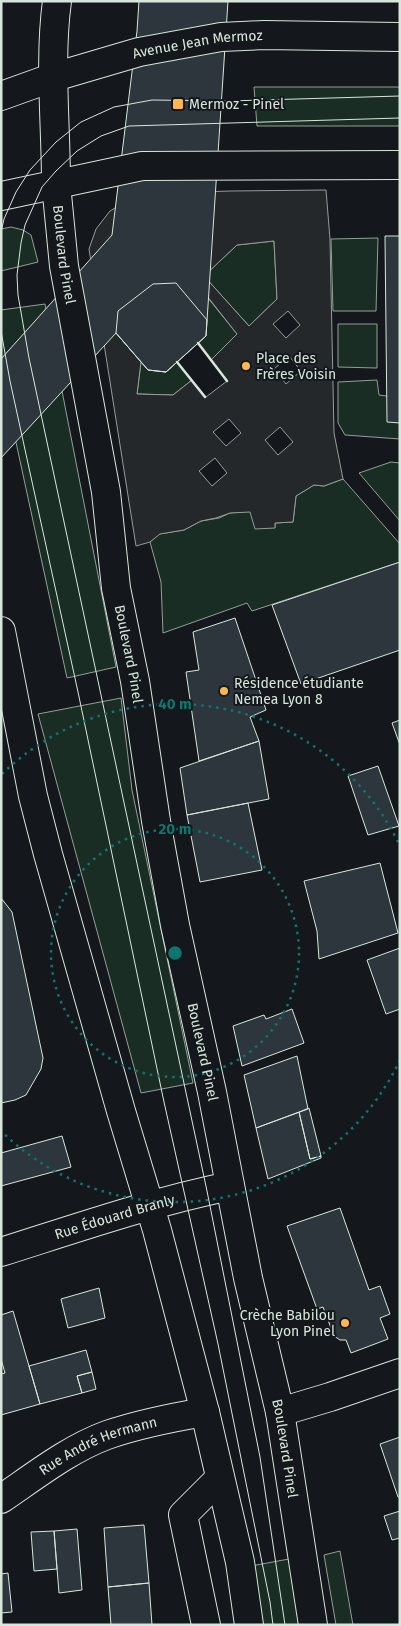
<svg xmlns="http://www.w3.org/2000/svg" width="401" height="1626" viewBox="0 0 401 1626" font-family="'Fira Sans',sans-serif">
<rect width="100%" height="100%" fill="#14181c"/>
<path fill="#1a2d24" stroke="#939e99" d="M 254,87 L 400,87 L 400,126 L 257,126 Z
M 11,227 L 23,230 L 31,235 L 38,262 L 1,271 L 1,229 Z
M 378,238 L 376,311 L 333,311 L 331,239 Z
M 274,241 L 277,299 L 249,326 L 204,276 L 237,245 Z
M 195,282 L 237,334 L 211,360 L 198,343 Z
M 45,304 L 116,667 L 67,678 L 1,373 L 1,310 Z
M 338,324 L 377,324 L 377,368 L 338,367 Z
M 141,362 L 149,370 L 166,372 L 177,362 L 192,380 L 173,395 L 137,394 Z
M 377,380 L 379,395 L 387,396 L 400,423 L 400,439 L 345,435 L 338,423 L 338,382 Z
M 391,462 L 400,463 L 400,521 L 359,473 Z
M 343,479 L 400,544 L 400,562 L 252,611 L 247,603 L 163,633 L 161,582 L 150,542 L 159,534 L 184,530 L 201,521 L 219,518 L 230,513 L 250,511 L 275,528 L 275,523 L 293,522 L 296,496 L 314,485 L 324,486 Z
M 121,698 L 132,790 L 193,1083 L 141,1093 L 38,714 Z
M 340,1551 L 353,1625 L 336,1625 L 324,1555 Z
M 289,1559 L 299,1625 L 259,1625 L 251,1566 Z"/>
<path fill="#24282b" stroke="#939e99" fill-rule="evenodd" d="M 326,190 L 330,239 L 334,433 L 343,479 L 324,486 L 314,485 L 296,496 L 293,522 L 275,523 L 275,528 L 255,529 L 250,512 L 230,513 L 216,518 L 201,521 L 184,530 L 160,534 L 150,542 L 136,546 L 89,249 L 96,229 L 110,211 L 138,194 L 230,191 ZM 274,241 L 277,299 L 249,326 L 204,276 L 237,245 ZM 196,282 L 237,334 L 211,360 L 198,343 L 227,381 L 206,397 L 192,380 L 173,395 L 137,394 L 141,362 L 116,333 L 175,283 ZM 288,311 L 300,325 L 286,338 L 273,324 ZM 289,356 L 301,371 L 286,384 L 274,369 ZM 229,419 L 241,433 L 226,446 L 213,432 ZM 280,427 L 293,442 L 278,455 L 265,440 ZM 215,458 L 227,473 L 212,486 L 199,471 Z"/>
<path fill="#2c363c" stroke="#d8e6dc" d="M 139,1 L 228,1 L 206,336 L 166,372 L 148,370 L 116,333 L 1,458 L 1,359 L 112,235 L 137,31 Z
M 385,236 L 400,236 L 400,423 L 387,422 Z
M 176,283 L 207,320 L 206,336 L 166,372 L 148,370 L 116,333 L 118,311 L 153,284 Z
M 400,562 L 400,650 L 301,684 L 272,605 Z
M 235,618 L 266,710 L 250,717 L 259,741 L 199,761 L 186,672 L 199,670 L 193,632 Z
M 400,720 L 400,745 L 392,723 Z
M 259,741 L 269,799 L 187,815 L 180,768 Z
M 378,766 L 399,826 L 368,835 L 348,776 Z
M 248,803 L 262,870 L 200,882 L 187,815 Z
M 380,863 L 398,933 L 319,959 L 317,931 L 304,881 Z
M 1,898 L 12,912 L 43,1058 L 41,1069 L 26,1095 L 15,1100 L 1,1103 Z
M 400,948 L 400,1009 L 386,1014 L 367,960 Z
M 292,1009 L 304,1043 L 242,1066 L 233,1026 L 264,1015 L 266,1019 Z
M 297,1056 L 308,1109 L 256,1128 L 244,1075 Z
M 309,1108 L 321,1156 L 310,1159 L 299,1112 Z
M 299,1112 L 310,1159 L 321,1156 L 321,1158 L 268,1179 L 256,1128 Z
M 62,1136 L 71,1167 L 1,1186 L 1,1153 Z
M 340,1208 L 369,1290 L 380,1286 L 390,1314 L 380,1318 L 388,1339 L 351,1353 L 346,1340 L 340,1340 L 334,1336 L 323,1307 L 317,1309 L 287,1226 Z
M 99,1288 L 105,1318 L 68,1328 L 61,1299 Z
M 13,1311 L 40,1404 L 1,1415 L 1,1374 L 5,1373 L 1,1359 L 1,1315 Z
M 86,1350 L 92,1372 L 77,1376 L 82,1393 L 40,1404 L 29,1366 Z
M 92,1372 L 96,1389 L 82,1393 L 77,1376 Z
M 400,1437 L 400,1497 L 398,1497 L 380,1444 Z
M 400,1511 L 400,1538 L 392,1540 L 384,1516 Z
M 144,1525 L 149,1583 L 108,1587 L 104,1528 Z
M 77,1529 L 82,1590 L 59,1593 L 54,1531 Z
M 54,1531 L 57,1569 L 34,1571 L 31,1532 Z
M 8,1573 L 12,1612 L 1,1613 L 1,1574 Z
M 149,1583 L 152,1625 L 111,1625 L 108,1587 Z"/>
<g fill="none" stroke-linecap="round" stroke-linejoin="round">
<defs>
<g id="minor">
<path id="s1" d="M 56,184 L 64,266 L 106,492 L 116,588 L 135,681 L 156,821 L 175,925 L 212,1092 L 248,1278 L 280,1412 L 313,1625"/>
<path d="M 1,631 L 33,796 L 48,854 L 121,1111 L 157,1230 L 205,1412 L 240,1562 L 249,1625"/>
<path id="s2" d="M 1,1252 C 77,1228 152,1202 230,1186"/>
<path d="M 280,1412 L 330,1397 L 400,1373"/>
<path id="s3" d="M 1,1499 C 35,1476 69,1449 107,1435 C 136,1425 175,1417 205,1412"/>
<path d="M 206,1625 L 183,1515 L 220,1478"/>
</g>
<g id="major">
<path id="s4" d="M 1,96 L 54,77 L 139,52 L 221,37 L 264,35 L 400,37"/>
<path d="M 56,184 C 56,125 49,60 57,1"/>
<path d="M 1,196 L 142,166 L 400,165"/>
</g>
</defs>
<use href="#minor" stroke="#d8e6dc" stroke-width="30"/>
<use href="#major" stroke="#d8e6dc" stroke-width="30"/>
<use href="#minor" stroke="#14181c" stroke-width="28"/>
<use href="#major" stroke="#14181c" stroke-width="28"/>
<path stroke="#d8e6dc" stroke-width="1" d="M 1,232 L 4,219 L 16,192 L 30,170 L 56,142 L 81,122 L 114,107 L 152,100 L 228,101 L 400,96
M 1,331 L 10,381 L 78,692 L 164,1102 L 218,1344 L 270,1602 L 273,1625
M 285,1625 L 260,1457 L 207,1191 L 29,358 L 18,295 L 17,275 L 21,243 L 25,225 L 42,187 L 56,171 L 77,151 L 101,136 L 129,126 L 400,118"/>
<path stroke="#d8e6dc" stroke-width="2.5" d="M 198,343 L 227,381
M 177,362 L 205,397"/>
</g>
<g fill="none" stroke="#0f766e" stroke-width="2.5" stroke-dasharray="2.5 5">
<circle cx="175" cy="953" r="124"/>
<path d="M400 1060A249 249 0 0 1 2 1132M2 774A249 249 0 0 1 400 846"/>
</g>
<g fill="#ffb74d" stroke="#14181c" stroke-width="2">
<rect x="172" y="98" width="12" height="12" rx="2.5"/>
<circle cx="246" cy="366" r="5"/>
<circle cx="224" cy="691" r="5"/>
<circle cx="345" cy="1323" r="5"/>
</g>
<g text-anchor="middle" stroke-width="4" stroke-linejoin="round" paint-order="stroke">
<g font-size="14" fill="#d8e6dc" stroke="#14181c">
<text dy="5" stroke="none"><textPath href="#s4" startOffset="204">Avenue Jean Mermoz</textPath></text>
<text dy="5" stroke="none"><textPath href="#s1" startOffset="71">Boulevard Pinel</textPath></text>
<text dy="5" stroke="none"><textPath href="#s1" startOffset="476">Boulevard Pinel</textPath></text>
<text dy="5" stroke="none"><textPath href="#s1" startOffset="881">Boulevard Pinel</textPath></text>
<text dy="5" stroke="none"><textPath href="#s2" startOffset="119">Rue Édouard Branly</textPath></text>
<text dy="5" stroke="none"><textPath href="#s3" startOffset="112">Rue André Hermann</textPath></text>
<text dy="5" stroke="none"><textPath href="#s1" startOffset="1286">Boulevard Pinel</textPath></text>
</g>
<g font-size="14" fill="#d8e6dc" stroke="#14181c" text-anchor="start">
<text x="189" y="109">Mermoz - Pinel</text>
<text x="256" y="363">Place des<tspan x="256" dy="16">Frères Voisin</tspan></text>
<text x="234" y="688">Résidence étudiante<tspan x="234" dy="16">Nemea Lyon 8</tspan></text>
<text x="335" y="1320" text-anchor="end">Crèche Babilou<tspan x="335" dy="16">Lyon Pinel</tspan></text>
</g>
</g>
<circle cx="175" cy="953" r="8" fill="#0f766e" stroke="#14181c" stroke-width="2.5"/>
<g font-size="15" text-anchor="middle" font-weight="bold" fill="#0f766e" stroke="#14181c" stroke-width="4" stroke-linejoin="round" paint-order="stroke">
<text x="175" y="709">40 m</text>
<text x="175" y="834">20 m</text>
</g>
<rect width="401" height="1626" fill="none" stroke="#d8e6dc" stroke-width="5"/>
</svg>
